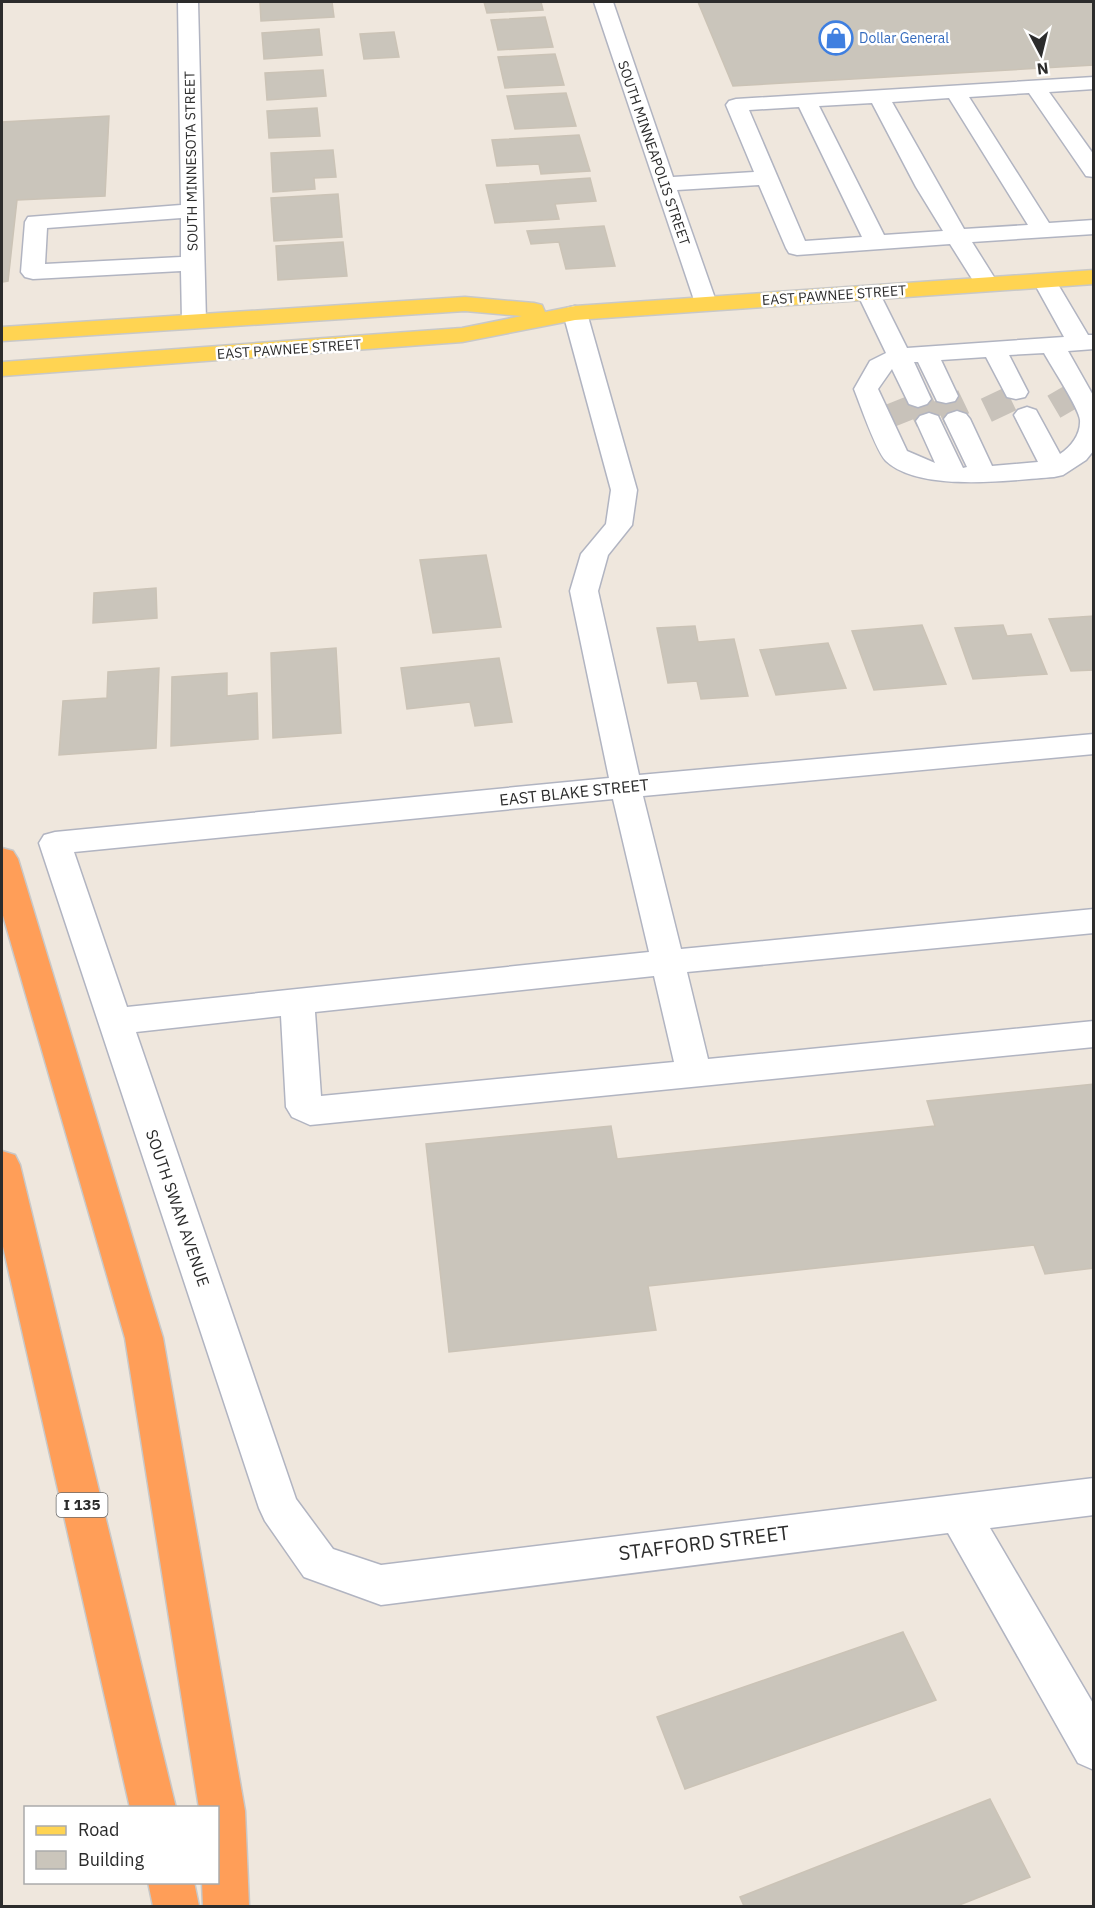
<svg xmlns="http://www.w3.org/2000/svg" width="1095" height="1908" viewBox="0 0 1095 1908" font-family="'IBM Plex Sans',sans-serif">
<rect width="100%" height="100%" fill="#efe7dd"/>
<path fill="#cac5bb" stroke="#cbc3b6" stroke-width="1.5" d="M 260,2 L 332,2 L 334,17 L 261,21 Z
M 484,2 L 541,2 L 543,10 L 487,13 Z
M 698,2 L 1094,2 L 1094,65 L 733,86 Z
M 545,17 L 553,47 L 498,50 L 491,20 Z
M 319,29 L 322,55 L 264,59 L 262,33 Z
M 394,32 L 399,57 L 364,59 L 360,34 Z
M 555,54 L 564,85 L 505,88 L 498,57 Z
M 323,70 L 326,96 L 267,100 L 265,73 Z
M 566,93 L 576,126 L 515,129 L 507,96 Z
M 317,108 L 320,136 L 269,138 L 267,111 Z
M 109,116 L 105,196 L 17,200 L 8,281 L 2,282 L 2,122 Z
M 579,135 L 590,171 L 541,174 L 539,164 L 497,166 L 492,140 Z
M 333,150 L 336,177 L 314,178 L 315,189 L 273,192 L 271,153 Z
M 590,178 L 596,201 L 555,204 L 559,219 L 495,223 L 486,185 Z
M 338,194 L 342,237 L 274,241 L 271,198 Z
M 604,226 L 615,266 L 566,269 L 559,242 L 531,244 L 527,231 Z
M 343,242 L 347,276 L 278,280 L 276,246 Z
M 486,555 L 501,627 L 433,633 L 420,560 Z
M 156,588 L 157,618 L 93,623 L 94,593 Z
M 1094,616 L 1094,670 L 1071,671 L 1049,619 Z
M 922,625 L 946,684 L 874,690 L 852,631 Z
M 1003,625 L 1007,636 L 1031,634 L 1047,674 L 973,679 L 955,628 Z
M 695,626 L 698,642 L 734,639 L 748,696 L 701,699 L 697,681 L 668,683 L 657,628 Z
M 828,643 L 846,688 L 776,695 L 760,650 Z
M 336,648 L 341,733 L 273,738 L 271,653 Z
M 499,658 L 512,722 L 475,726 L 470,702 L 407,709 L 401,668 Z
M 159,668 L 156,748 L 59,755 L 63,701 L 107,698 L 108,672 Z
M 227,673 L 227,696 L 257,693 L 258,739 L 171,746 L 172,677 Z
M 1094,1084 L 1094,1268 L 1045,1274 L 1034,1245 L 648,1286 L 656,1330 L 449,1352 L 426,1144 L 611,1126 L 617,1159 L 935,1126 L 927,1101 Z
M 903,1632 L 936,1700 L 685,1789 L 657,1717 Z
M 990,1799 L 1030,1877 L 957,1906 L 744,1906 L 740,1897 Z"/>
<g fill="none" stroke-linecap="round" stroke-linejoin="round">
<path stroke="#c8c2ba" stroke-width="27" stroke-dasharray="27 14" stroke-linecap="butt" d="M 1059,389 L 1072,411
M 993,393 L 1004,416
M 946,396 L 957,419
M 918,399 L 929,421
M 895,401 L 904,423"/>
<defs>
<path id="minor" d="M 178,2 L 198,2 L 206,321 L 202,326 L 186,326 L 182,321 L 181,271 L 33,279 L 25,277 L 21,272 L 25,222 L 28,217 L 181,205 ZM 181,218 L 181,257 L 45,264 L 47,228 Z
M 594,2 L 613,2 L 673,177 L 754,172 L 726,105 L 729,101 L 736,99 L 1094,77 L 1094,89 L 1049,92 L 1094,155 L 1094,177 L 1086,176 L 1029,93 L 969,97 L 1049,223 L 1094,220 L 1094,234 L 972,242 L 999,285 L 995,290 L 979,290 L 950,244 L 797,255 L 789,253 L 786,248 L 759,185 L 677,190 L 717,304 L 713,309 L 697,309 ZM 949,98 L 1028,225 L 964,229 L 892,102 ZM 872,103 L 916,187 L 943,231 L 884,235 L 819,106 ZM 799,107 L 862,237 L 805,241 L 749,110 Z
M 1045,274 L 1053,276 L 1088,335 L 1094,335 L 1094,349 L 1068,351 L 1094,397 L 1094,450 L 1086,460 L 1063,475 L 1054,477 C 1011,480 920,493 886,461 C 876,451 860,404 854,389 L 870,361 L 886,353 L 857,293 L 861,288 L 877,288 L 907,348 L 1064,337 L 1033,281 L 1037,276 ZM 1044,353 C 1051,366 1079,408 1080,420 C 1081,434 1071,447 1060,454 L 1036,410 L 1027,407 L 1018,410 L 1014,415 L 1038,462 L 992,466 L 970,419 L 966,414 L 957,411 L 948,414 L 944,419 L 967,467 L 963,468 L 938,416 L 929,413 L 920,416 L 916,421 L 935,463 L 907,451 L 878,389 L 892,369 L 909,404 L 918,407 L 927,404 L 931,399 L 914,362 L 918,362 L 937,401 L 946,403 L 955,401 L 958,396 L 941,360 L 986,357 L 1007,397 L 1016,399 L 1025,397 L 1028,392 L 1009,355 Z
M 575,306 L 583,308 L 587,313 L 637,490 L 632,525 L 608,555 L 598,591 L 639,775 L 1094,734 L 1094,754 L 643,796 L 681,949 L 1094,909 L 1094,933 L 687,972 L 708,1059 L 1094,1021 L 1094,1047 L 310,1125 L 292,1117 L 286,1107 L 281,1016 L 136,1032 L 296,1499 L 333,1549 L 381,1565 L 1094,1478 L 1094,1515 L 990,1528 L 1094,1705 L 1094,1770 L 1078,1763 L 948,1533 L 381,1605 L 304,1577 L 265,1521 L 259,1508 L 39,843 L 44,835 L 55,832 L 609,778 L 570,591 L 581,554 L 606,524 L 611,490 L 563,313 L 567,308 ZM 613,799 L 649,952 L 127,1007 L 74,852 ZM 654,976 L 674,1062 L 321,1096 L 315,1012 Z"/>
<path id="major" d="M 1094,270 L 1094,284 L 575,320 L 462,342 L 2,376 L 2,362 L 462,328 L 522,316 L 465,311 L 2,341 L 2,327 L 465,297 L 534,303 L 542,305 L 545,312 L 575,306 Z"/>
<path id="highway" d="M 2,848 L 13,851 L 18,859 L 163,1338 L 245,1811 L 249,1906 L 203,1906 L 202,1882 L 218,1882 L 218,1808 L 199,1808 L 125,1338 L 2,912 Z
M 2,1151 L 15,1155 L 20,1165 L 176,1808 L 130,1808 L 2,1242 Z
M 148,1882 L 194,1882 L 199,1906 L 153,1906 Z"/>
</defs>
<use href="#minor" stroke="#b1b4c1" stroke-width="3"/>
<use href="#major" stroke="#c8c8c8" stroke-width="3"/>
<use href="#highway" stroke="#c8c8c8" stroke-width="3"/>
<use href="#minor" fill="#fff" fill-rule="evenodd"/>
<use href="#major" fill="#ffd452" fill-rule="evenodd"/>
<use href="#highway" fill="#ff9e58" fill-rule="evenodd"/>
</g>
<defs>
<symbol id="shop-ring" viewBox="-11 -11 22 22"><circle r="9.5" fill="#fff" stroke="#3f7fe0" stroke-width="1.5"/><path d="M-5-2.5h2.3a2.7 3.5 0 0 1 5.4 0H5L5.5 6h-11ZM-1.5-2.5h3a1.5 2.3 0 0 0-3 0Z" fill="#3f7fe0"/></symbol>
</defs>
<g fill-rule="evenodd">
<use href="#shop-ring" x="817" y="19" width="38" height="38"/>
</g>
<g text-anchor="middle" stroke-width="5" stroke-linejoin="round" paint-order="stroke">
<g font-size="14" fill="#366cbe" stroke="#fff" text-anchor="start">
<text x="859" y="43">Dollar General</text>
</g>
<g font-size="14" fill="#2c2c2c" stroke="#fff">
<text transform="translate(654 153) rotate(71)" y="5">SOUTH MINNEAPOLIS STREET</text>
<text transform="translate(191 161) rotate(-91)" y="5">SOUTH MINNESOTA STREET</text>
<text transform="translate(834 295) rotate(-4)" y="5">EAST PAWNEE STREET</text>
<text transform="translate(289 349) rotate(-4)" y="5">EAST PAWNEE STREET</text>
</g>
<rect fill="#fff" stroke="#6b6b6b" stroke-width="1.5" x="56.5" y="1493" width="51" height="24" rx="4.5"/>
<g font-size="15" font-weight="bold" fill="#2c2c2c">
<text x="82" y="1510">I 135</text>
</g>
<g font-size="16" fill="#2c2c2c" stroke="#fff">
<text transform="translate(574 792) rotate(-6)" y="6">EAST BLAKE STREET</text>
<text transform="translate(178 1208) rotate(71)" y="6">SOUTH SWAN AVENUE</text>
</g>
<g font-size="20" fill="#2c2c2c" stroke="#fff">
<text transform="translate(704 1543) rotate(-7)" y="7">STAFFORD STREET</text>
</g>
</g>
<rect width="1095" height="1908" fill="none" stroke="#2c2c2c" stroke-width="6"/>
<rect x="24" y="1806" width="195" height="78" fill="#ffffff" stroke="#ababab" stroke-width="1.5"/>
<rect x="36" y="1826" width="30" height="9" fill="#ffd452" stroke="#ababab" stroke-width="1.5"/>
<text x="78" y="1836" font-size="18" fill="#2c2c2c">Road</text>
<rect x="36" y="1851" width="30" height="18" fill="#cac5bb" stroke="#ababab" stroke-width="1.5"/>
<text x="78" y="1866" font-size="18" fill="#2c2c2c">Building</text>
<g transform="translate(1041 54) rotate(173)" stroke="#ffffff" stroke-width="4.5" paint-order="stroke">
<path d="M0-4.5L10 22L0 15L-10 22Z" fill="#2c2c2c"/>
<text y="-9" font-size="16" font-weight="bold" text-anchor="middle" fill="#2c2c2c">N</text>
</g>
</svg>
